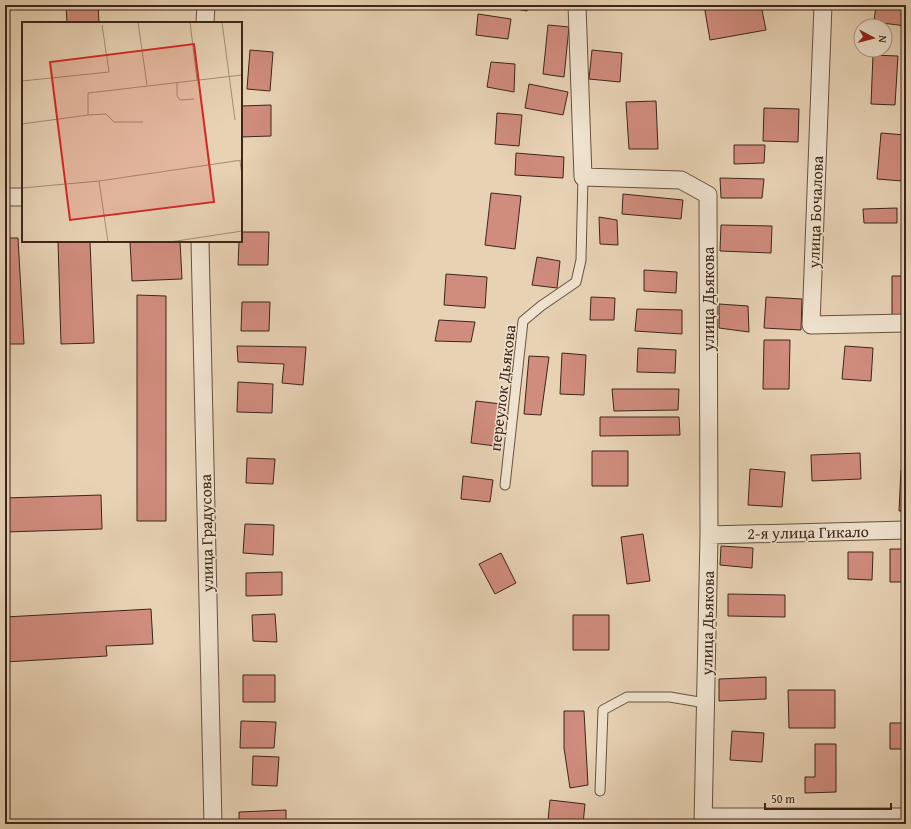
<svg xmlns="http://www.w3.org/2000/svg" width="911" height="829" viewBox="0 0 911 829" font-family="'Gentium Book Plus',serif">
<rect width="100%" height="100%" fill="#e7d2b4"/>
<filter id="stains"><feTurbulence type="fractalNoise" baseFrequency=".005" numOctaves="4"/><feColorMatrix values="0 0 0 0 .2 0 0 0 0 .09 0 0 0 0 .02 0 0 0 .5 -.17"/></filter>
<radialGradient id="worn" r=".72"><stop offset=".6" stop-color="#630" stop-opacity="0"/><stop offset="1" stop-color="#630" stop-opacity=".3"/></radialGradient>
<path fill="#d08c7d" stroke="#3d2519" d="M 494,5 L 528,5 L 527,11 Z
M 704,5 L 761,5 L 766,30 L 710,40 Z
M 876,5 L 906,5 L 906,26 L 874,22 Z
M 98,6 L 99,23 L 67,23 L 66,7 Z
M 478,14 L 511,19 L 508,39 L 476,35 Z
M 548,25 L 569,27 L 564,77 L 543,74 Z
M 250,50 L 273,52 L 270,91 L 247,89 Z
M 592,50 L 622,53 L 620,82 L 589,79 Z
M 873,55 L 898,56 L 895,105 L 871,104 Z
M 491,62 L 515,64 L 514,92 L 487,87 Z
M 529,84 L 568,92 L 563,115 L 525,108 Z
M 656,101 L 658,149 L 629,149 L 626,102 Z
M 271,105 L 271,136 L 241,137 L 241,106 Z
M 764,108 L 799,109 L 798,142 L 763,141 Z
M 497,113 L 522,115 L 519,146 L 495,144 Z
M 881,133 L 905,135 L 902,181 L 877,179 Z
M 734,145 L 765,145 L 764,163 L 734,164 Z
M 516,153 L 564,157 L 563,178 L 515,175 Z
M 720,178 L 764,179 L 762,198 L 721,198 Z
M 491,193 L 521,196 L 515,249 L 485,245 Z
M 623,194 L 683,200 L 681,219 L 622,214 Z
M 897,208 L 897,223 L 864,223 L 863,209 Z
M 599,217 L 617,220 L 618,245 L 600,244 Z
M 721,225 L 772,226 L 771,253 L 720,251 Z
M 241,232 L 269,232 L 268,265 L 238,265 L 239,241 L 241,241 Z
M 5,238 L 18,238 L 24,344 L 5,344 Z
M 58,241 L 90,241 L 94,343 L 61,344 Z
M 130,241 L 180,241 L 182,279 L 132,281 Z
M 537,257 L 560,261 L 557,288 L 532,285 Z
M 644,270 L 677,272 L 676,293 L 644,291 Z
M 446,274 L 487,277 L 485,308 L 444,305 Z
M 892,276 L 906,276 L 906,315 L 892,315 Z
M 137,295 L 166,296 L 166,521 L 137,521 Z
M 591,297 L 615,298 L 614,320 L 590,320 Z
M 766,297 L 802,299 L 801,330 L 764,328 Z
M 242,302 L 270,302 L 269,331 L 241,331 Z
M 719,304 L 748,306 L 749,332 L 719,328 Z
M 637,309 L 682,310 L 682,334 L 635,331 Z
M 439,320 L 475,322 L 471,342 L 435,341 Z
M 764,340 L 790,340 L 789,389 L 763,389 Z
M 237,346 L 306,347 L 303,385 L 282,383 L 284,364 L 238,362 Z
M 845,346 L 873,348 L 871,381 L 842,379 Z
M 638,348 L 676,350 L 675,373 L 637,372 Z
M 562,353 L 586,355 L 584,395 L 560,394 Z
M 529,356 L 549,357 L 541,415 L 524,414 Z
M 238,382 L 273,384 L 272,413 L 237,412 Z
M 612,389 L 679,389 L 678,410 L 614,411 Z
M 476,401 L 501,404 L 496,446 L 471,443 Z
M 600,417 L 679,417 L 680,435 L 600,436 Z
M 592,451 L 628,451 L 628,486 L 592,486 Z
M 860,453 L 861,479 L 812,481 L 811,455 Z
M 247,458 L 275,459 L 273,484 L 246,483 Z
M 750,469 L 785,472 L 782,507 L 748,505 Z
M 901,470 L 906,470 L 906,511 L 899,511 Z
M 463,476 L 493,480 L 490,502 L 461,499 Z
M 101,495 L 102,529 L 5,532 L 5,498 Z
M 245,524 L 274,525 L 273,555 L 243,553 Z
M 643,534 L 650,581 L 627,584 L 621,537 Z
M 721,546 L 753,548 L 752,568 L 720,565 Z
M 890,549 L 906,549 L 906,582 L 890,582 Z
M 848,552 L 873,552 L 872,580 L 848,579 Z
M 501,553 L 516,583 L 495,594 L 479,564 Z
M 282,572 L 282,595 L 246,596 L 246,573 Z
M 728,594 L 785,595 L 785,617 L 728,616 Z
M 151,609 L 153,644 L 106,646 L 107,656 L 5,662 L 5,617 Z
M 275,614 L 277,642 L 253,641 L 252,615 Z
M 573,615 L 609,615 L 609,650 L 573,650 Z
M 243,675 L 275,675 L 275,702 L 243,702 Z
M 766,677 L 766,699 L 719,701 L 719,679 Z
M 788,690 L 835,690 L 835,728 L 789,728 Z
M 564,711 L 584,711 L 588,785 L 570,788 L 564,748 Z
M 241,721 L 276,722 L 274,748 L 240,748 Z
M 890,723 L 906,723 L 906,749 L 890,749 Z
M 732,731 L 764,733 L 762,762 L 730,760 Z
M 815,744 L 836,744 L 836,792 L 805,793 L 805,777 L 815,777 Z
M 253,756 L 279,757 L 277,786 L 252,785 Z
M 550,800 L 585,804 L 583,824 L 548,820 Z
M 286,810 L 286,824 L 239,824 L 239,812 Z"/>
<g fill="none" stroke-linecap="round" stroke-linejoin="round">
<defs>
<path id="lane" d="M 505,485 L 523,321 L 541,306 L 576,282 L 581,260 L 583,177
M 600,791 L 603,710 L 627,697 L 670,697 L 705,703"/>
<path id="street" d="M 577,5 L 583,177 L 681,180 L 708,195 L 709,535 L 703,824
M 823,5 L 811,325 L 906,323
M 205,23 L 206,5
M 5,197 L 23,197
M 200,241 L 213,824
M 709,535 L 906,530
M 703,817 L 906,817"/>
</defs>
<use href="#lane" stroke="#685040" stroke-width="11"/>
<use href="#street" stroke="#685040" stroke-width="19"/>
<use href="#lane" stroke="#efe2ce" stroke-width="9"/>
<use href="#street" stroke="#efe2ce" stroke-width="17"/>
</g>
<g text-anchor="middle" stroke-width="3" stroke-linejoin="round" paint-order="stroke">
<g font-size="16" fill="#3d2519" stroke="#efe2ce">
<text transform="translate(815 212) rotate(-88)" y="6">улица Бочалова</text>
<text transform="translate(708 299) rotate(-90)" y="6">улица Дьякова</text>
<text transform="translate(502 388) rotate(-83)" y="6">переулок Дьякова</text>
<text transform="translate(808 532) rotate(-1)" y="6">2-я улица Гикало</text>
<text transform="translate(206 533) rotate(-91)" y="6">улица Градусова</text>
<text transform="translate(707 623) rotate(-89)" y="6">улица Дьякова</text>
</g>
</g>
<g transform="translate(22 22)">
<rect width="220" height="220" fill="#e7d2b4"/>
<path fill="none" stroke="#a38d76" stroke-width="1" d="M 116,0 L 125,63M 168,0 L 175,58M 200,0 L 213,98M 0,59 L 87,50 L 80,3M 155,60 L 155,74 L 158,78 L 172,77M 66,93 L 84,92 L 92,100 L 121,100M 0,102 L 66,93 L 66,71 L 220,53M 218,139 L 220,154M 77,159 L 86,220M 0,166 L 77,159 L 220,138M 148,220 L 220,209"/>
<path fill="#d62828" fill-opacity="0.15" stroke="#d62828" stroke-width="2" d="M 172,22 L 192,180 L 48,198 L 28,40 Z"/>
<rect width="220" height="220" fill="none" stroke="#3d2519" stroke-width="2"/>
</g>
<rect width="911" height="829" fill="none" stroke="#e7d2b4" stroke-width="20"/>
<rect x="6" y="6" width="899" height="817" fill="none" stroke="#3d2519" stroke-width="2"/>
<rect x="10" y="10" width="891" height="809" fill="none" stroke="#3d2519"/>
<g transform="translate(873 38) rotate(97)"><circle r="19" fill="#efe2ce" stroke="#a89686"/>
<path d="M0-3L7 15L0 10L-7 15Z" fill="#8f2418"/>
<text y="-6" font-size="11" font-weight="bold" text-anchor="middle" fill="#3d2519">N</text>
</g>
<path d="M765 803v6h126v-6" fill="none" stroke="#3d2519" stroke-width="2"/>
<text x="771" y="803" font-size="12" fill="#3d2519" stroke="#efe2ce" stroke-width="3" paint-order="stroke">50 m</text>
<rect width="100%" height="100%" filter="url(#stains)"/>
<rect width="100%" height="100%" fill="url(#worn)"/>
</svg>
